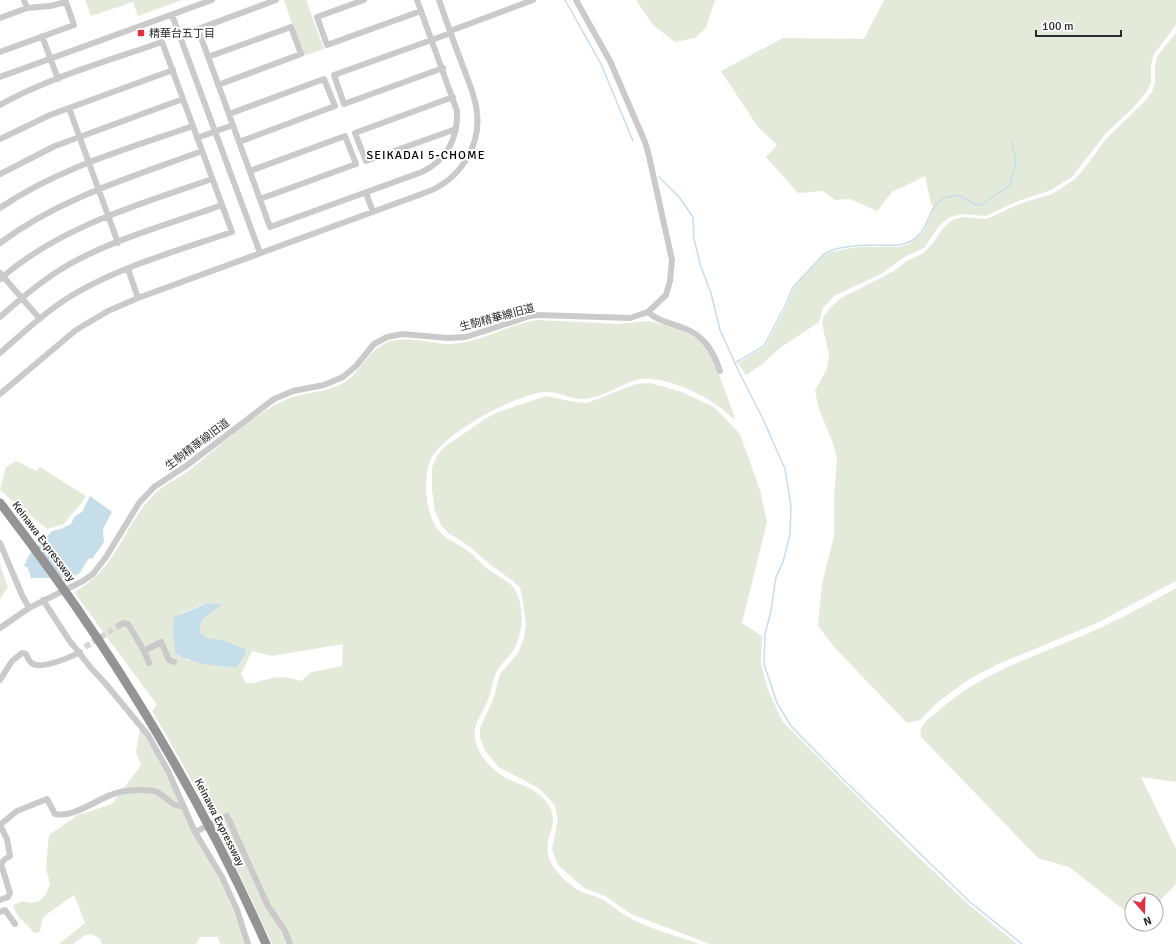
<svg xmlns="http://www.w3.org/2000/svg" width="1176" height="944" viewBox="0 0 1176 944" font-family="Signika,'Noto Sans JP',sans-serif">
<rect width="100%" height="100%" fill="#fff"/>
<path fill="#e3eada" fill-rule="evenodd" d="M 85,0 L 182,0 L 138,16 L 133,2 L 91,16 Z
M 284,0 L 306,0 L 324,49 L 303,56 Z
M 636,0 L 715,0 L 706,28 L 695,38 L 675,42 L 653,25 Z
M 884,0 L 1176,0 L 1176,25 L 1154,54 L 1151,64 L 1151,82 L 1148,90 L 1133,108 L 1107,132 L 1072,177 L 1051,190 L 1021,200 L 985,216 L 963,214 L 950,217 L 940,225 L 924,248 L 906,256 L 881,274 L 834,296 L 823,308 L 819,322 L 780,348 L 761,365 L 746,375 L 738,363 L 765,347 L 787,305 L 794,287 L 824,255 L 830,252 L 857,247 L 899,247 L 909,244 L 923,233 L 934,207 L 931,204 L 925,176 L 901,188 L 893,191 L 877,211 L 850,199 L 835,200 L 823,191 L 798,193 L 766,157 L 777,145 L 758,127 L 721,71 L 783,38 L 864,39 Z
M 1176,33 L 1176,581 L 1097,623 L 996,665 L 968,680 L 938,702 L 920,720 L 907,723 L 835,648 L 818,626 L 822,584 L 834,536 L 834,499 L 837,459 L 834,446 L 818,406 L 815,390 L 827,369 L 829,355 L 822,323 L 824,316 L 831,307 L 841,298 L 894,271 L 908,260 L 922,254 L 934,242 L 943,228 L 952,220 L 963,217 L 986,219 L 1022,203 L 1052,194 L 1074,180 L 1084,169 L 1105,140 L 1146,100 L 1152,92 L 1155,82 L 1155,64 L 1158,55 Z
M 538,320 L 619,324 L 649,321 L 683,330 L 702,342 L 713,358 L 735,418 L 732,418 C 714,398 663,373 636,380 C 619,385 602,398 584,399 C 571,400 559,391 545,392 C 516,394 436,436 429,464 C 423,485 426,521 443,535 C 451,542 461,545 469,552 C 477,558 483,566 492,572 C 499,577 511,582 515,590 C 525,607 523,633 514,649 C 509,658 500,664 496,673 C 492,681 492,689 489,697 C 486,708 477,718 475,730 C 472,749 490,769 506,778 C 518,784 532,787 542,797 C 567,824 541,832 549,858 C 553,871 572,888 584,893 C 591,895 597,896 603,900 C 612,905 619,912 628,917 C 649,929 676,935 699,944 L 272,944 C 236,864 197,787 152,711 L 157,705 L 74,592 C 120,568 122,523 158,491 C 167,483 179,478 188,471 C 217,449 250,416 283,401 C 303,391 327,394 346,381 C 362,370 369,349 388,342 C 406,335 428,343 448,344 C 480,344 507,324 538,320 ZM 206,603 L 222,604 L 202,620 L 199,632 L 207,638 L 225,641 L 236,668 L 186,660 L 179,614 ZM 343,644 L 342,666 L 312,672 L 301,681 C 291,678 282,676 272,678 C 262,680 256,684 246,683 L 241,674 L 252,651 L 272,656 Z
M 650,383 L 682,392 L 714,407 L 740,434 L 760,490 L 767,522 L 742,623 L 762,636 L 761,664 L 768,690 L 783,722 L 912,851 L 968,904 L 1017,944 L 710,944 L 631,914 L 605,896 L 584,888 L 558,865 L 552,849 L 558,819 L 554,804 L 540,789 L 499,767 L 485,751 L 480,737 L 480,728 L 493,700 L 500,674 L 518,653 L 524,638 L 526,624 L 522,596 L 520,588 L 513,581 L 492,566 L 470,547 L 447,532 L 441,525 L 435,511 L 432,490 L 432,467 L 437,456 L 443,448 L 485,419 L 498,412 L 546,396 L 575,402 L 587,403 L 636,384 Z
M 16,461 L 36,471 L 40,467 L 86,496 C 79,509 72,512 64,524 L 47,529 L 0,490 L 6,467 Z
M 0,565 L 8,587 L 0,599 Z
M 1176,588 L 1176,782 L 1141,777 L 1176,849 L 1176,884 L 1156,905 L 1156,900 L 1132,900 L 1132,916 L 1069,867 L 1038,858 L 921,737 C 918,726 928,719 936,713 C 982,670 1044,654 1100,628 C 1126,616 1151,602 1176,588 Z
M 140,728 C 159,759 175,790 191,822 C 212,862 232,901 246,944 L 220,944 L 218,937 L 200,937 L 196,944 L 102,944 L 99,938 L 91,934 L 85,935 L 73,944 L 59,944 L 85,923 L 74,895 L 43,917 L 40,932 L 34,933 C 26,922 16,918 13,905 L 23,901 L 31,903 L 39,901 L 46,894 L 50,884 L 46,868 L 49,835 L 78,815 L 112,804 L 141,765 L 136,752 Z"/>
<path fill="#c6ddea" d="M 90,496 L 112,512 L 103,529 L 104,542 L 92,559 L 89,558 L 79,574 L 68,578 L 31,578 L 28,568 L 24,566 L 29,555 L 52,531 L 61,529 L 71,524 L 75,516 L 82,512 Z
M 207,603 L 222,604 L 202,620 L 199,632 L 207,638 L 225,641 L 245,649 L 246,653 L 236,668 C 215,665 194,665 175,653 L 173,628 L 174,617 Z"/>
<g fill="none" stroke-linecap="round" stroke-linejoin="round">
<path stroke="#c6ddea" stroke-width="1.5" d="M 565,0 L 601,64 L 633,141
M 659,177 L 679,197 L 693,217 L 694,239 L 701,267 L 711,293 L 720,330 L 739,372 L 763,419 L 785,469 L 791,506 L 790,534 L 783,562 L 776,577 L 771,611 L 765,634 L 764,664 L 777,703 L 791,726 L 843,779 L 970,902 L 1022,944
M 735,363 L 764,346 L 786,304 L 793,287 L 824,254 C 836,246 864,245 878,245 C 890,245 901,247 911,241 C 936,227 921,198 959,195 L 976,205 L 981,205 L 1010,185 L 1016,163 L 1012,142"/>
<path stroke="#d5d5d5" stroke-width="6" stroke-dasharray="6 3" stroke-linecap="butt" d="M 85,647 L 120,625"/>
<path stroke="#cacaca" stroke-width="6" d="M 24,0 L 27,8
M 276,0 L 198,29 L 270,227 L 422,172 C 447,160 458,138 457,111 L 417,0
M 364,0 L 317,17 L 327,45 L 421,11
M 172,15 L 260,253
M 0,18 L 27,8 L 50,6 L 66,2 L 74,25 L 0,52
M 450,31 L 533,0
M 42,36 L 58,79
M 208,57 L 291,27 L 301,54 L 218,85
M 443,68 L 344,104 L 334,75 L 451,33
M 0,77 L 212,0
M 453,97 L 355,133 L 366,161 L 456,129
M 0,105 C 47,78 111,60 162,42 L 232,232 C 180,250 118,267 71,296 C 45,312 23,333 0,353
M 69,108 L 118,243
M 229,114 L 324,79 L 335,106 L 239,142
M 197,138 L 233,125
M 0,139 L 50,115 L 173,70
M 250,171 L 345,136 L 356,164 L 260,199
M 0,174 L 55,146 L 183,99
M 366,193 L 373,212
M 0,208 C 58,168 127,149 193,126
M 0,243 C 60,198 132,177 202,151
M 128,269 L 138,298
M 0,273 L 40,319
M 0,279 C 61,226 138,205 212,179
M 648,312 C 658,321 668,322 681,327 C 703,334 713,350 720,371
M 0,317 C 20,299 40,282 63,268 C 109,240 170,224 222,205
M 0,394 L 76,330 L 108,311 L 138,298 L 427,192 C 459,180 481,147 477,113 C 476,98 469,83 464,69 C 455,46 447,23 439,0
M 0,543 L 22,595 L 29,608
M 43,600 L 69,640 L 91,668 L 105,683 L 148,735 L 168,771 L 195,832 L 222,877 L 237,910 L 248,944
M 120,625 L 123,623 L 128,624 L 144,651 L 161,642 L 169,660 L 174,662
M 0,628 L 29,608 L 83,581 L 93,574 L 106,557 L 139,503 L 154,487 L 186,466 L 274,399 L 293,391 L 324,385 L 343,377 L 356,366 L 374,344 L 387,337 L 403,334 L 448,338 L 466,337 L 530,316 L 538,315 L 630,318 L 648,312 L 666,295 L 670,281 L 672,260 L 649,156 L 645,142 L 610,61 L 576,0
M 144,651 L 149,663
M 0,680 L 12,661 L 22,653 L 26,654 C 28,658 29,662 33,664 C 43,669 71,657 80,652
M 0,825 L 17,811 L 47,799 L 55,814 C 77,819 102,793 126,791 C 135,790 149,789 157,792 C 168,797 169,806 183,806
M 195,832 L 227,816 L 268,906 L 285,931 L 290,944
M 0,900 L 8,897 L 10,893 L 1,864 L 5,859 L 10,856 L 7,839 L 0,825
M 0,912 L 5,910 L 15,924"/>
<path stroke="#949494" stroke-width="9" d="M 0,503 C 106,640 196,786 266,944"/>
</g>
<rect fill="#e23043" stroke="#fff" stroke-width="1.5" x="137" y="29" width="8" height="8" rx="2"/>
<g text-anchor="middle" stroke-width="4" stroke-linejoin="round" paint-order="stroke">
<g font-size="11" fill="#2d2d2d" stroke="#fff" text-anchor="start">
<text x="149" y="37">精華台五丁目</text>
</g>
<g font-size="11" fill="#2d2d2d" stroke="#fff">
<text transform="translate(497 317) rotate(-15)" y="4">生駒精華線旧道</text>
<text transform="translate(197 444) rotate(-37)" y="4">生駒精華線旧道</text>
<text transform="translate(44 541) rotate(53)" y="4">Keinawa Expressway</text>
<text transform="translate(220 822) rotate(63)" y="4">Keinawa Expressway</text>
</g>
<g font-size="12" letter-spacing="1" fill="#000" stroke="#fff">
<text x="426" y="159">SEIKADAI 5-CHOME</text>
</g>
</g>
<g transform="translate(1144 912) rotate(160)"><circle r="19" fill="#ffffff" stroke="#ababab"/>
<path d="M0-3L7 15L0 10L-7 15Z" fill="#e23043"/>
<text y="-6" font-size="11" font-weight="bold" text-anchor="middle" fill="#2d2d2d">N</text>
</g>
<path d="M1036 30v6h85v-6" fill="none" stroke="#2d2d2d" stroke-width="2"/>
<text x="1042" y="30" font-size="12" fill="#2d2d2d" stroke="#ffffff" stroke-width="3" paint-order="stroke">100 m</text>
</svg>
